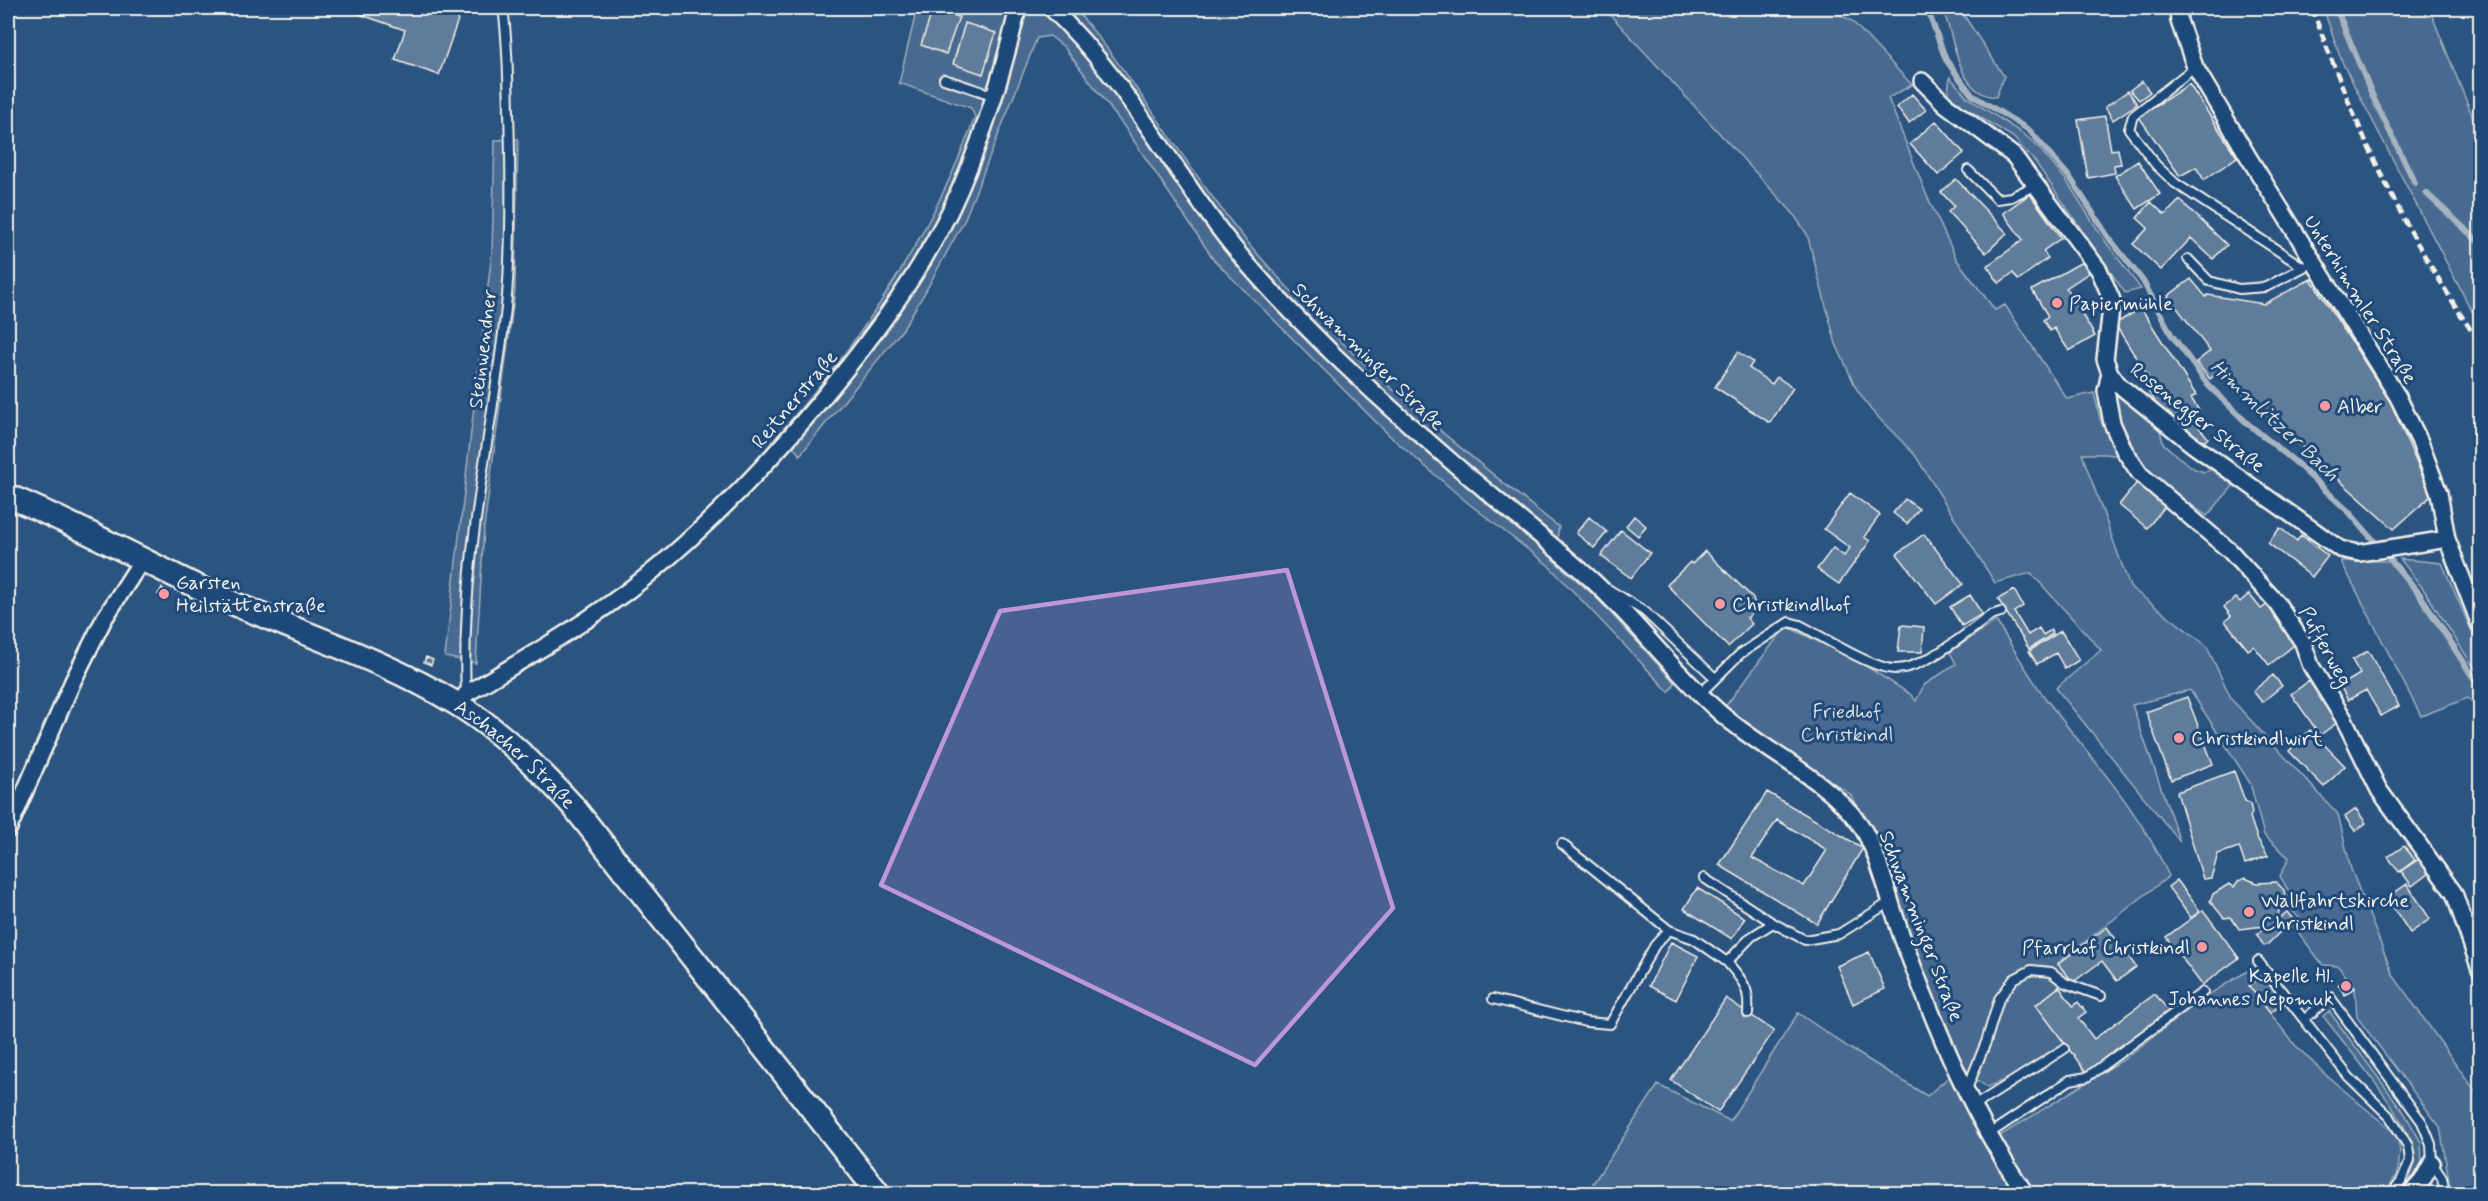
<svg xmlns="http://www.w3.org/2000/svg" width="2488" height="1201" viewBox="0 0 2488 1201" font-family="Mynerve,sans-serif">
<rect width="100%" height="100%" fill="#2c5481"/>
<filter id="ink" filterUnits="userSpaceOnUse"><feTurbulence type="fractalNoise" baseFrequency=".0167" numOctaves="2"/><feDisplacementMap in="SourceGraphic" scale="12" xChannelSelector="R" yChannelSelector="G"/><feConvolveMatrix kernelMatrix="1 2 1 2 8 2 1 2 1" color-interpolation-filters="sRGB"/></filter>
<g filter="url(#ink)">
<path fill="#496b90" stroke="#9eaebc" stroke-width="1.5" d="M 917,8 L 1074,8 C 1141,84 1189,175 1256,252 C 1345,355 1452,443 1559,527 L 1553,560 L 1595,596 L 1675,683 L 1669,692 L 1548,565 L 1468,503 L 1392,438 L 1214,260 L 1126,129 L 1064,47 L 1050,36 L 1037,38 L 964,221 L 924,294 L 903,329 L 800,455 L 793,447 L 770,445 C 793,417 818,389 840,360 C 896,285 943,205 975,117 L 971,108 L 899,83 Z
M 1604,8 L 1827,8 L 1852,21 L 1912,85 L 1888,98 L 1927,196 L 1957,260 L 1995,310 L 2005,305 L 2067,399 L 2094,393 L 2101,422 L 2121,456 L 2105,454 L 2082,454 L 2130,587 L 2206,645 L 2232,700 L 2338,814 L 2351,869 L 2393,975 L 2480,1098 L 2480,1193 L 2451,1193 L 2440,1127 L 2357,1017 L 2355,988 L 2338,966 L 2323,965 L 2298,932 L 2304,923 L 2289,907 L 2290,894 L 2280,876 L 2289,858 L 2264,835 L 2250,783 L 2190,690 L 2132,705 L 2180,842 L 2056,688 L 2101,650 L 2031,573 L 1995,583 L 1915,455 L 1871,410 L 1856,388 L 1836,344 L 1807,234 L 1792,212 Z
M 1942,8 L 1959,8 L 2004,76 L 1996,97 C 1956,95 1955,35 1942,8 Z
M 2323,8 L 2429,8 L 2480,135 L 2480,327 L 2343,64 Z
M 1950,77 L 1968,98 L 2025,135 L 2038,147 L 2066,180 L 2103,238 L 2141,289 L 2125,293 L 2036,163 L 2013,137 L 1947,97 Z
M 518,139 L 515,290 L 484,528 L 476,663 L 445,657 L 492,251 L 495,140 Z
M 2114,391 L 2160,430 L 2163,443 L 2177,456 L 2195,469 L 2204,472 L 2213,469 L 2235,484 L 2207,516 L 2192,505 L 2183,503 C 2169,490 2149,477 2138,462 C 2124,442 2115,415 2114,391 Z
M 2400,559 L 2442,563 L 2471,630 L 2480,645 L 2480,677 L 2424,590 Z
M 2341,561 L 2389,561 L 2417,595 L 2480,692 L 2480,709 L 2468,698 L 2421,716 Z
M 1996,621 C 2013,647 2028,674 2046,699 C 2089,756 2140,810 2169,876 L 2058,963 L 2070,978 L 2036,1005 L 2065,1043 L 2010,1078 L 1987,1087 L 1963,1071 L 1919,957 L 1883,855 L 1869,825 L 1850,794 L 1724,708 L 1786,626 L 1858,661 L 1910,694 L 1916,701 L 1924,685 L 1956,664 L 1950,652 Z
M 2249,970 L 2256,978 L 2249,986 L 2295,1045 L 2327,1076 L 2397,1135 L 2400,1151 L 2398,1170 L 2390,1186 L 2381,1193 L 1586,1194 L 1658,1085 L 1730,1121 L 1798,1013 L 1851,1049 L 1927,1096 L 1951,1075 L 1973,1124 L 1985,1145 L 2123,1060 L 2203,998 Z
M 2329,1011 L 2405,1114 L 2421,1142 L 2422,1163 L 2413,1182 L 2402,1192 C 2408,1181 2415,1170 2415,1158 C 2415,1125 2345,1045 2323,1016 Z"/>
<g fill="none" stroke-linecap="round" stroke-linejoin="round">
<path stroke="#a7b4c0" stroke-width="6" d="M 1927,8 L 1946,60 L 1972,95 L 2029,130 L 2071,179 L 2109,238 L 2143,281 L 2171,334 L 2208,385 L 2247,423 L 2294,461 L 2350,513 L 2419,593 L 2480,687
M 2336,8 L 2374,99 L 2415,183
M 2426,193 L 2480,243"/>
</g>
<path fill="#5e7b9a" stroke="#f4f1e8" stroke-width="1.5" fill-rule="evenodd" d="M 342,8 L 462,8 L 439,75 L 395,60 L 405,30 Z
M 933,9 L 959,17 L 946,54 L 921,45 Z
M 965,23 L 996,33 L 983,74 L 953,64 Z
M 2142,81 L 2150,92 L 2139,100 L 2130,90 Z
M 2189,84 L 2237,157 L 2204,180 L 2196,167 L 2180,176 L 2139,117 Z
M 2128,91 L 2137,104 L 2113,120 L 2105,107 Z
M 1912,94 L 1926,110 L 1909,123 L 1897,107 Z
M 2105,116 L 2111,150 L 2118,149 L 2121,164 L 2114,165 L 2115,173 L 2088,178 L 2078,120 Z
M 1936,121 L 1964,153 L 1938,175 L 1910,144 Z
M 2138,161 L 2160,194 L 2137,209 L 2115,176 Z
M 1956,179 L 2007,233 L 1986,253 L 1948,212 L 1954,206 L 1941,192 Z
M 2030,194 L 2061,238 L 2043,251 L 2048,258 L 2018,280 L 2013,273 L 1999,283 L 1987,266 L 2023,240 L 2003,213 Z
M 2180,200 L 2227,245 L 2213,259 L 2191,238 L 2161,270 L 2133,244 L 2148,228 L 2137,218 L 2151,202 L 2165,215 Z
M 2082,262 L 2090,272 L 2066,288 L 2095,336 L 2069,351 L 2054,328 L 2050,331 L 2043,320 L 2048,316 L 2032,290 Z
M 2191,279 L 2206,297 L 2208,295 L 2264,304 L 2311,279 L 2391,403 L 2431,496 L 2394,529 L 2262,411 L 2248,396 L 2246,397 L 2223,368 L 2210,379 L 2196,362 L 2210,351 L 2168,296 Z
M 2141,308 L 2196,395 L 2191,398 L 2200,412 L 2180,424 L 2157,405 L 2146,388 L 2152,383 L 2115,324 Z
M 1738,352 L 1753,362 L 1749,368 L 1772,384 L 1777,377 L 1793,388 L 1770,423 L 1715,387 Z
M 2191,417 L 2208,438 L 2204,442 L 2180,424 Z
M 2139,480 L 2167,504 L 2147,528 L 2119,505 Z
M 1850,493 L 1880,515 L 1864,537 L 1870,541 L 1839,584 L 1817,569 L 1833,548 L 1844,556 L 1850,548 L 1824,529 Z
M 1905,499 L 1919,509 L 1907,524 L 1893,513 Z
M 1634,516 L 1646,526 L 1638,536 L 1626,526 Z
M 1589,517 L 1607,532 L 1594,548 L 1576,533 Z
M 2280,528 L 2297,541 L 2301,535 L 2328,556 L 2312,577 L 2268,543 Z
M 1621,530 L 1650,553 L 1631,578 L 1601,556 Z
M 1924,534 L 1963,584 L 1936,604 L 1897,554 Z
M 1705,551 L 1753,598 L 1756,610 L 1747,618 L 1752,624 L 1728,647 L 1667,585 L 1690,562 L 1692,564 Z
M 162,588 L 169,593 L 165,599 L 158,594 Z
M 2014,590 L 2023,606 L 2014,612 L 2028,635 L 2039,628 L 2043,635 L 2051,630 L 2053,634 L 2029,649 L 1998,599 Z
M 2249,594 L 2261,609 L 2268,604 L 2298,642 L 2269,665 L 2254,646 L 2248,650 L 2225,621 L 2231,616 L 2224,607 L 2236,598 L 2240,602 Z
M 1970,595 L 1982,614 L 1962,626 L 1950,607 Z
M 1901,625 L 1924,627 L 1922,652 L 1898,652 Z
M 2061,631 L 2079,660 L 2065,669 L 2056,653 L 2037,664 L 2029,651 Z
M 2368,651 L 2399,706 L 2381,716 L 2366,690 L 2348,700 L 2340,686 L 2360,674 L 2352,660 Z
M 426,657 L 433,660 L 431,665 L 424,662 Z
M 2273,675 L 2282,686 L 2262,702 L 2253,691 Z
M 2309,681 L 2338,722 L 2320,735 L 2291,694 Z
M 2187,697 L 2213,764 L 2171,780 L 2146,712 Z
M 2310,730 L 2345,766 L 2324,787 L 2289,751 Z
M 2234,771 L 2245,801 L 2250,804 L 2252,813 L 2250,817 L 2257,838 L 2268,856 L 2245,864 L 2239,847 L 2218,854 L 2211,878 L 2203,879 L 2177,792 Z
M 1767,792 L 1863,848 L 1817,924 L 1719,865 ZM 1777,820 L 1827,850 L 1804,886 L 1752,858 Z
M 2356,809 L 2366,823 L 2355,831 L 2345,817 Z
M 2404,846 L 2415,860 L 2399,872 L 2388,857 Z
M 2419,859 L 2429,873 L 2412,886 L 2401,871 Z
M 2245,878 L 2257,883 L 2276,882 L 2284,890 L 2285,898 L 2277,916 L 2279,918 L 2287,912 L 2295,922 L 2291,927 L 2283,929 L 2268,944 L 2264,946 L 2257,935 L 2265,926 L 2239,929 L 2231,917 L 2224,918 L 2210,901 L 2213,894 L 2229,884 L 2234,887 L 2238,881 Z
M 2177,880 L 2200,911 L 2191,918 L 2168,887 Z
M 2407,884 L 2430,919 L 2410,933 L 2387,898 Z
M 1697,888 L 1745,918 L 1732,939 L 1684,909 Z
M 2203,910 L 2239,958 L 2202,985 L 2166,937 Z
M 2107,927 L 2136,967 L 2117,981 L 2102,961 L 2073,982 L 2058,964 Z
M 1671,942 L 1698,956 L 1676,1000 L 1649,986 Z
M 1869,952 L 1885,989 L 1853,1004 L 1837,966 Z
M 2262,975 L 2284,1003 L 2270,1013 L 2249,986 Z
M 2347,978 L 2355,988 L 2345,995 L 2338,985 Z
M 2059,987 L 2073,1006 L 2078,1002 L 2086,1012 L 2078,1018 L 2094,1039 L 2155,994 L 2169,1011 L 2086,1072 L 2036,1005 Z
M 1726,998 L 1774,1031 L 1718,1112 L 1671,1080 Z
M 2476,1073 L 2480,1073 L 2480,1085 L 2478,1086 Z"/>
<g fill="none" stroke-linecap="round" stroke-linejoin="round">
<defs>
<path id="lane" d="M 2195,67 L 2133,116 L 2129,129 L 2156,165 L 2175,183 L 2303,267
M 944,79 L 995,96
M 1968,170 L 1997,199 L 2011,197 L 2036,185
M 2188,259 L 2209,281 L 2239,289 L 2266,287 L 2306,266
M 1608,589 L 1644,611 L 1715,678
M 466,693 C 460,564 492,436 506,308 C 512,243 511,177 509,112 C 508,77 508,42 503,8
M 1699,695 L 1740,654 L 1789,622 L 1800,625 C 1825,638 1860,661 1887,668 C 1917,676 1968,632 1991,615 L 2001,612
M 1562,844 L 1669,930
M 1704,878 L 1773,923 L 1805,940 L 1839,934 L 1890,902
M 2258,961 L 2349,1077 L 2390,1117 L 2408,1146 L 2410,1161 L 2401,1181 L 2391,1194
M 1493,999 L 1586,1022 L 1610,1024 L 1655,945 L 1669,930 L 1694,939 L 1727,962
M 1748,1013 C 1750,988 1743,981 1727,962 L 1751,937 L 1773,923
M 2305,1019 L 2330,997 L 2422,1122 L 2431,1144 L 2432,1163 L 2442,1178 L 2445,1194
M 1967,1089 L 1986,1042 L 1999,999 L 2014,979 L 2031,970 L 2051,972 L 2065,983 L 2101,996
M 1974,1106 L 2064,1049
M 1989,1134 L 2070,1080 L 2087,1077 L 2203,992"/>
<path id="street" d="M 1051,8 C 1118,71 1163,153 1217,226 C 1251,272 1292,313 1333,354 C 1386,405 1440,453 1497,500 C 1529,527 1562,553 1593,581 C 1637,622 1673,671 1718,711 C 1762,751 1823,775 1859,823 C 1878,848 1891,908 1903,940 C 1936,1028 1972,1117 2026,1194
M 2178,8 L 2179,21 L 2195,67 L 2249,158 L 2398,397 L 2420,442 L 2439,493 L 2447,539 L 2480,625
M 1922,81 L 1945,104 L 2014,156 L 2099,270 L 2112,300 L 2105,359 L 2110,373 L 2119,385 L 2193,445 L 2340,549 L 2359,553 L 2447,539
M 2110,373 L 2106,391 L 2112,423 L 2124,450 L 2140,474 L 2230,551 L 2277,603 L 2303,643 L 2311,666 L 2344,719 L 2379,790 L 2454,893 L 2480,969
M 458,705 L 466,694 C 526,658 587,623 642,580 C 707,528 763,469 816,406 C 867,345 915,282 950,211 C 981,146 1002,77 1018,8
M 8,830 L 73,681 L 104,619 L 142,560
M 2410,1194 L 2422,1181 L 2432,1163"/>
<g id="secondary">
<path id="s1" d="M 8,496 C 81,526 150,565 221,598 C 300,633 383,659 457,704 C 501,731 538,768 573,806 L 879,1194"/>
</g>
</defs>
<use href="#lane" stroke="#f4f1e8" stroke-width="12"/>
<use href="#street" stroke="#f4f1e8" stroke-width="20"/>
<use href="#secondary" stroke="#f4f1e8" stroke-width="27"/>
<use href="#lane" stroke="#1f4a7a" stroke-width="8"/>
<use href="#street" stroke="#1f4a7a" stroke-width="15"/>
<use href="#secondary" stroke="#1f4a7a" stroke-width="22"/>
<path stroke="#f4f1e8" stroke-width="4.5" stroke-dasharray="9 4.5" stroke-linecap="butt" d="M 2312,8 C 2347,103 2386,195 2440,281 C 2453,302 2465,323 2480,342"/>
</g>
</g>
<path fill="#be98d6" fill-opacity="0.2" stroke="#be98d6" stroke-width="4.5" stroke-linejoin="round" d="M 1287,570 L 1393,908 L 1255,1065 L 881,885 L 1000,611 Z"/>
<g fill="#ff9aa2" stroke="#1f4a7a" stroke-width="2">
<circle cx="2057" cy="303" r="6"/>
<circle cx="2325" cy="406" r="6"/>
<circle cx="164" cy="594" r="6"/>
<circle cx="1720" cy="604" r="6"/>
<circle cx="2179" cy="738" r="6"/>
<circle cx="2249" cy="912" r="6"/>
<circle cx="2202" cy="947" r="6"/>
<circle cx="2346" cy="986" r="6"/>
</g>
<g text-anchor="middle" stroke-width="6" stroke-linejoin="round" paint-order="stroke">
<g font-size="20" fill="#f4f1e8" stroke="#1f4a7a">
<text transform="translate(2361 299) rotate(58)" y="7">Unterhimmler Straße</text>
<text transform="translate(482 349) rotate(-83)" y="7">Steinwendner</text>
<text transform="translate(1369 356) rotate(44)" y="7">Schwamminger Straße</text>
<text transform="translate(794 399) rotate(-50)" y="7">Reitnerstraße</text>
<text transform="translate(2198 417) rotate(38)" y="7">Rosenegger Straße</text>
<text transform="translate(2326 646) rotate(61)" y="7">Pufferweg</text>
<text dy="7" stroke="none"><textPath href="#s1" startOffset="572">Aschacher Straße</textPath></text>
<text transform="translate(1922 926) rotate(69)" y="7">Schwamminger Straße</text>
</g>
<g font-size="20" fill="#f4f1e8" stroke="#1f4a7a" text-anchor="start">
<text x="2069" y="310">Papiermühle</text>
<text x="2337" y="413">Alber</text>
<text x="176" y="589">Garsten<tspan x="176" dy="23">Heilstättenstraße</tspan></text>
<text x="1732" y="611">Christkindlhof</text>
<text x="2191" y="745">Christkindlwirt</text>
<text x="2261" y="907">Wallfahrtskirche<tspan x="2261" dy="23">Christkindl</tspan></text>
<text x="2190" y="954" text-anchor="end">Pfarrhof Christkindl</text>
<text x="2334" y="982" text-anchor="end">Kapelle Hl.<tspan x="2334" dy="23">Johannes Nepomuk</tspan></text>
</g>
<g font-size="20" fill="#dadddb" stroke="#1f4a7a">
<text x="1847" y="718">Friedhof<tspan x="1847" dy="23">Christkindl</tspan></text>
</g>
<g font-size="21" font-style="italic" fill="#dadddb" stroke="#1f4a7a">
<text transform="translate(2275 420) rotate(43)" y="7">Himmlitzer Bach</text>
</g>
</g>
<rect width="2488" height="1201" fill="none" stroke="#1f4a7a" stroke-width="30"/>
<rect x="15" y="15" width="2458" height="1171" fill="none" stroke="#f4f1e8" stroke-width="2" filter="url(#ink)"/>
</svg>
